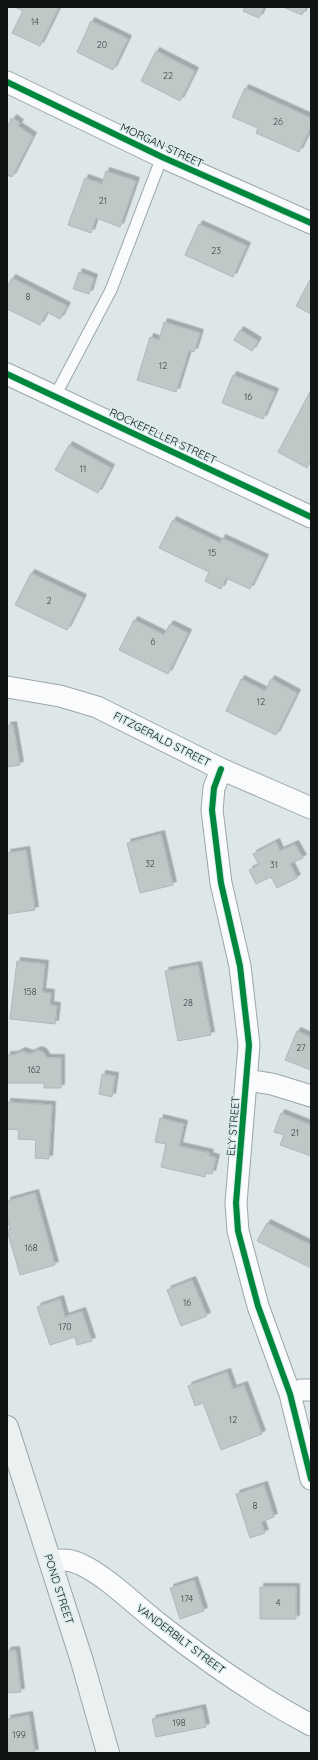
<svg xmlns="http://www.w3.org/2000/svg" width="318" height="1760" viewBox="0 0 318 1760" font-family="Quicksand,sans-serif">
<defs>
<filter id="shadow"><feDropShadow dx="3.5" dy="-3.5" stdDeviation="0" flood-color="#0004"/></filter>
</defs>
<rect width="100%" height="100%" fill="#dde7e8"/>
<path fill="#bfc7c7" stroke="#b0b8b8" filter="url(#shadow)" d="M 15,7 L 55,7 L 58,9 L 40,46 L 12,33 L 23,11 Z
M 245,7 L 264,7 L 259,18 L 243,11 Z
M 283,7 L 306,7 L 302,15 Z
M 91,21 L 128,39 L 113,70 L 77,52 Z
M 156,51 L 195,71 L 180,101 L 141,81 Z
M 245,88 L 311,118 L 311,127 L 299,152 L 256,133 L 258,128 L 232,117 Z
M 13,118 L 20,123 L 18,126 L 33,136 L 12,177 L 7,175 L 7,122 L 9,124 Z
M 106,171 L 136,181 L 120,227 L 96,218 L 91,233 L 68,225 L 85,178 L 102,184 Z
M 199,224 L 247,246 L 233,277 L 185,255 Z
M 79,272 L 94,278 L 89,294 L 73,289 Z
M 12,278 L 67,306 L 60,319 L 47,312 L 40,325 L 7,309 L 7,287 Z
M 311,278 L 311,314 L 296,306 Z
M 164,322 L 200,333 L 194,352 L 189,350 L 176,392 L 137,380 L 150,337 L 159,340 Z
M 240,330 L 258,341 L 252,351 L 234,340 Z
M 233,375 L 275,392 L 263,419 L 222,403 Z
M 310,392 L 311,459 L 307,468 L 278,452 Z
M 69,445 L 111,468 L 98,493 L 55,470 Z
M 173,520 L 220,543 L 222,538 L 265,558 L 250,589 L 226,578 L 221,589 L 205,581 L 209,572 L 159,548 Z
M 31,573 L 83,598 L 67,630 L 15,605 Z
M 134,620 L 164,635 L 170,624 L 188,633 L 168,674 L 119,650 Z
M 241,679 L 265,691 L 271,679 L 297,693 L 276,735 L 226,711 Z
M 13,725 L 20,765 L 7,767 L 7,726 Z
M 161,834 L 173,885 L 140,893 L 127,843 Z
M 276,842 L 280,851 L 295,844 L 303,858 L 290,864 L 297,878 L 277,888 L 271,877 L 256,884 L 249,870 L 259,865 L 253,854 Z
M 26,850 L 35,910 L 7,914 L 7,853 Z
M 17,961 L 45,964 L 42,992 L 51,993 L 50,1005 L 57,1006 L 55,1024 L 10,1019 Z
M 198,965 L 211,1035 L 178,1041 L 165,971 Z
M 297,1031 L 311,1037 L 311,1070 L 285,1060 Z
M 38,1050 L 43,1052 L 47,1058 L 61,1058 L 61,1088 L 44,1088 L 44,1083 L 7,1083 L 7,1055 L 14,1055 L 22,1051 L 30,1054 Z
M 102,1074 L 115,1076 L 112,1097 L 99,1094 Z
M 7,1102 L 52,1105 L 49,1159 L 35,1158 L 36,1140 L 18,1139 L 19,1130 L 7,1129 Z
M 281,1113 L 311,1125 L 311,1156 L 280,1145 L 284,1135 L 274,1132 Z
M 160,1118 L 184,1124 L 179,1146 L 210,1153 L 209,1156 L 216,1158 L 212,1174 L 206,1173 L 205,1177 L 161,1167 L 166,1144 L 155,1142 Z
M 35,1193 L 55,1265 L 20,1275 L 7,1230 L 10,1229 L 7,1218 L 7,1201 Z
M 267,1223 L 311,1245 L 311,1268 L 257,1241 Z
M 192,1280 L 207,1316 L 181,1326 L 167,1290 Z
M 60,1299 L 65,1317 L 82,1311 L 92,1341 L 77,1345 L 75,1337 L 50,1345 L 37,1307 Z
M 227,1372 L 233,1389 L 244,1385 L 262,1434 L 221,1450 L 203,1403 L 195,1406 L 188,1386 Z
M 264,1485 L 274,1517 L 261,1522 L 265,1533 L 250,1538 L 236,1494 Z
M 194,1580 L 204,1611 L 180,1619 L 170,1588 Z
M 260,1587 L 296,1587 L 296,1619 L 260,1619 Z
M 16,1650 L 21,1692 L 7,1693 L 7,1651 Z
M 202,1708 L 206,1727 L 156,1737 L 152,1719 Z
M 29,1715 L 35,1753 L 8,1753 L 7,1719 Z"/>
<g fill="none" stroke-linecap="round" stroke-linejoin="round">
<defs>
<path id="service" d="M 55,396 L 111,290 L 162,157"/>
<path id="minor" d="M 7,82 L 162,157 L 311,223
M 7,374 L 311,517
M 7,687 L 60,696 L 97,707 L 221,769 L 311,808
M 221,769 L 214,788 L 212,810 L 221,883 L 240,966 L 249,1045 L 236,1203 L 238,1231 L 258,1306 L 290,1394 L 311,1479
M 247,1080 L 272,1084 L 311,1096
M 290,1394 L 301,1390 L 311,1390
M 50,1562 C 60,1559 70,1559 80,1564 C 107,1576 137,1607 162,1626 C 209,1663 258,1697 311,1725"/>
<path id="secondary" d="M 7,1427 L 82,1661 L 108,1753"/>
</defs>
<use href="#service" stroke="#9ea6a6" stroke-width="13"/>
<use href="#minor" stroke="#9ea6a6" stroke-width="23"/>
<use href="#secondary" stroke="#9ea6a6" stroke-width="24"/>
<use href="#service" stroke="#fafbfc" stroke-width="11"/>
<use href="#minor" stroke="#fafbfc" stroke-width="21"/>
<use href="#secondary" stroke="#ebf1f1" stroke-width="22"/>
<defs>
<path id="cycleway" d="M 7,82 L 162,157 L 311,223
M 7,374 L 311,517
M 221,769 L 214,788 L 212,810 L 221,883 L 240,966 L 249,1045 L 236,1203 L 238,1231 L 258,1306 L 290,1394 L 311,1479"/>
</defs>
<use href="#cycleway" stroke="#d9ebec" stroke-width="8"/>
<use href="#cycleway" stroke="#00873e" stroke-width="6"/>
</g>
<g text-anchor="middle" stroke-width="3" stroke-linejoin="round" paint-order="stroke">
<g font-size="9" fill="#3b4242">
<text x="35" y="25">14</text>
<text x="102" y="48">20</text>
<text x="168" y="79">22</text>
<text x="278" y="125">26</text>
<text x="103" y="204">21</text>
<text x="216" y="254">23</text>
<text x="28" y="300">8</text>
<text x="163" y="369">12</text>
<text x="248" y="400">16</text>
<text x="83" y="472">11</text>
<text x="212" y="556">15</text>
<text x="49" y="604">2</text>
<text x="153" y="645">6</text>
<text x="261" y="705">12</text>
<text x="150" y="867">32</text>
<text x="274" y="868">31</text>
<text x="30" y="995">158</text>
<text x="188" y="1006">28</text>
<text x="301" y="1051">27</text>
<text x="34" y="1073">162</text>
<text x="295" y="1136">21</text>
<text x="31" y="1251">168</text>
<text x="187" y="1306">16</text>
<text x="65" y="1330">170</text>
<text x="233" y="1423">12</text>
<text x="255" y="1509">8</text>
<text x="187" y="1602">174</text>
<text x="278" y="1606">4</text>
<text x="179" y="1726">198</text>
<text x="19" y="1738">199</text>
</g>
<g font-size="11" fill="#0f1515" stroke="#d9ebec">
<text transform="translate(162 145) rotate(25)" y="4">MORGAN STREET</text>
<text transform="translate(163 436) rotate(25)" y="4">ROCKEFELLER STREET</text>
<text transform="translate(162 739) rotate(27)" y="4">FITZGERALD STREET</text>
<text transform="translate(233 1126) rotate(-85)" y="4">ELY STREET</text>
<text transform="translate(59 1589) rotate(72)" y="4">POND STREET</text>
<text transform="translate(181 1639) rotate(37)" y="4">VANDERBILT STREET</text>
</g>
</g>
<rect width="318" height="1760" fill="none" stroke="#0f1515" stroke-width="16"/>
</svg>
